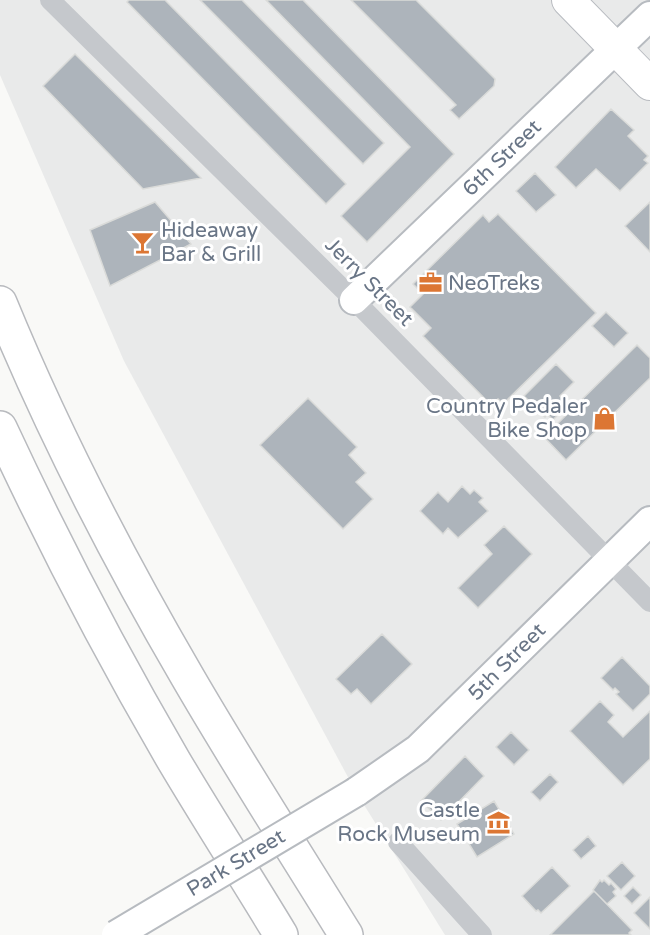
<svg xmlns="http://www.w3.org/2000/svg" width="650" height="935" font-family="'Varela Round',sans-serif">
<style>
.built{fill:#e9eaea}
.building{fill:#adb4bb;stroke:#dadbd9;stroke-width:1.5}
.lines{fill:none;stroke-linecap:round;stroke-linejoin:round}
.secondary-casing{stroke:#b7bbc0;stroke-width:32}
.primary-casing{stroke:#b8bbc0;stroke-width:34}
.highway-casing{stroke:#b8babe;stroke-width:36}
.street{stroke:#c5c8cc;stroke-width:20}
.secondary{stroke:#fff;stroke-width:28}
.primary{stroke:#fff;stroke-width:32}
.highway{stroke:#fff;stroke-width:33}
.secondary-bridge-casing{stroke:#b7bbc0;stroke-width:32;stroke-linecap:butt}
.secondary-bridge{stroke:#fff;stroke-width:28}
.labels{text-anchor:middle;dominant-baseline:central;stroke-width:6;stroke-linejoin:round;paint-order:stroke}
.street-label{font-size:21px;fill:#697586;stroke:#fff}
.poi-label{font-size:21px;fill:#697586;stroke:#fff;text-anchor:start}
</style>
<rect width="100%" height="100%" fill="#f9f9f7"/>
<path class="built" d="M 0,0 L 650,0 L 650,935 L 445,935 L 356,792 L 124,361 L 0,75 Z"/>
<path class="building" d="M 129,0 L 165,0 L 346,184 L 326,204 L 127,2 Z
M 200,0 L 242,0 L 384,143 L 363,164 Z
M 266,0 L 303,0 L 454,154 L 367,242 L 341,216 L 410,147 Z
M 351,0 L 416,0 L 495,79 L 494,86 L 459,119 L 450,110 L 456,105 Z
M 75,54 L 201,178 L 143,189 L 43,86 Z
M 611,109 L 634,130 L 628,136 L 648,156 L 644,160 L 648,163 L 620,191 L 596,169 L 576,188 L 555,167 Z
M 535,173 L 556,195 L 536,212 L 516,191 Z
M 155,202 L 191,244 L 110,286 L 90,230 Z
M 650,202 L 650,252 L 625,226 Z
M 498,214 L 596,313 L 503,404 L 498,399 L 491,405 L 423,336 L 431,328 L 410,307 L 423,294 L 413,284 L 483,215 L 489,222 Z
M 606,312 L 628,333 L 614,347 L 592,326 Z
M 637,345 L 650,358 L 650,378 L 566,460 L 544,437 Z
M 556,364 L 574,382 L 560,396 L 568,404 L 553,420 L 547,414 L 545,417 L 524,396 Z
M 308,398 L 357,447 L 349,455 L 366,473 L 356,482 L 373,499 L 343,529 L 260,445 Z
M 462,486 L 470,494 L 474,490 L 483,498 L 479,502 L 488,511 L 458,538 L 448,528 L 443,534 L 420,511 L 438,492 L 448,502 Z
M 504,526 L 532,554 L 478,608 L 458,588 L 492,554 L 484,545 Z
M 382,634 L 412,664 L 371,704 L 357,689 L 351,694 L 336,679 Z
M 622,657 L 650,686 L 650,694 L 633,711 L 616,694 L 619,692 L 615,688 L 613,690 L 601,678 Z
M 600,701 L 614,715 L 608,722 L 623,737 L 650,711 L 650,759 L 623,785 L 570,731 Z
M 511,732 L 529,750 L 514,765 L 496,747 Z
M 465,756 L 484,776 L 441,820 L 421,801 Z
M 550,774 L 558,782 L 540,801 L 531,792 Z
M 494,801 L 514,834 L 477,857 L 457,824 Z
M 588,836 L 596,846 L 581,859 L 573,850 Z
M 622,862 L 635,876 L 621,890 L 607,876 Z
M 552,867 L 570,886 L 541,913 L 538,910 L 536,911 L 522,896 Z
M 600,880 L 602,882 L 604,880 L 609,885 L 611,883 L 616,889 L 613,892 L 616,896 L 607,904 L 593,890 Z
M 633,887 L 641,895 L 632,904 L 624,896 Z
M 594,891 L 632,930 L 629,933 L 631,935 L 550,935 Z
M 650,897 L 650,929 L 634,913 Z"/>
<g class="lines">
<defs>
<path id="secondary" d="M 354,300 L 650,16
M 356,792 L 418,749 L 650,521"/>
<path id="primary" d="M 568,0 L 650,84"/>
<path id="highway" d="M 0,303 C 53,432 117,556 187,676 C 238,764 293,849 346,935
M 0,428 C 53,542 111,653 174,761 C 209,820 246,877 281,935"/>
</defs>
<use href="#secondary" class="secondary-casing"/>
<use href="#primary" class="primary-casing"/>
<use href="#highway" class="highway-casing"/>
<path class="street" d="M 50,0 L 360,306 L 650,602
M 398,842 L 482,935"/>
<use href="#secondary" class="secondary"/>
<use href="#primary" class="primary"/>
<use href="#highway" class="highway"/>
<defs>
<path id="secondary-bridge" d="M 116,935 L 356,792"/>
</defs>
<use href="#secondary-bridge" class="secondary-bridge-casing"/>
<use href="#secondary-bridge" class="secondary-bridge"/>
</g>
<defs>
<symbol id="bar-bare" viewBox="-9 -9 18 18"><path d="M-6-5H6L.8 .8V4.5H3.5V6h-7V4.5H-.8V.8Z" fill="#dc7633" stroke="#fff" stroke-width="2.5" paint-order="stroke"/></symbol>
<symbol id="office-bare" viewBox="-9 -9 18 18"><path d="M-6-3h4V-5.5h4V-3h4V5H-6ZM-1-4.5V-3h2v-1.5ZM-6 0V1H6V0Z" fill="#dc7633" stroke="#fff" stroke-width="2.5" paint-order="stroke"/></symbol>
<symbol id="shop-bare" viewBox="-9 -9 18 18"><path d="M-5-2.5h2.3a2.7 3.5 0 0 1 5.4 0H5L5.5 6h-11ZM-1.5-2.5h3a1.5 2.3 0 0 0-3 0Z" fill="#dc7633" stroke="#fff" stroke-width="2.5" paint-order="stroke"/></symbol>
<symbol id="museum-bare" viewBox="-9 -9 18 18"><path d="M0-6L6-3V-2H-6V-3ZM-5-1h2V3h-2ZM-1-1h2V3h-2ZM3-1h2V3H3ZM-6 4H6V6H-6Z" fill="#dc7633" stroke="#fff" stroke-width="2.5" paint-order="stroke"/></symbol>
</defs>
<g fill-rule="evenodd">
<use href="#bar-bare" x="126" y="226" width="33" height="33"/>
<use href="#office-bare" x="414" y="266" width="33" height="33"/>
<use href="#shop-bare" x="588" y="402" width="33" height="33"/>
<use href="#museum-bare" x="482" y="806" width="33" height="33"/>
</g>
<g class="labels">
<g class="street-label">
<text transform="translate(502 158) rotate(-44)">6th Street</text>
<text transform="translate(369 282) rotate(45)">Jerry Street</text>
<text transform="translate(507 662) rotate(-45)">5th Street</text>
<text transform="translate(236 863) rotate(-31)">Park Street</text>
</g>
<g class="poi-label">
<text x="161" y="230">Hideaway<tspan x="161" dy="24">Bar &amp; Grill</tspan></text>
<text x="448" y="283">NeoTreks</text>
<text x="587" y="406" text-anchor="end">Country Pedaler<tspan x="587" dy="24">Bike Shop</tspan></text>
<text x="480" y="810" text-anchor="end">Castle<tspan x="480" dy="24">Rock Museum</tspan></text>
</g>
</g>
</svg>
